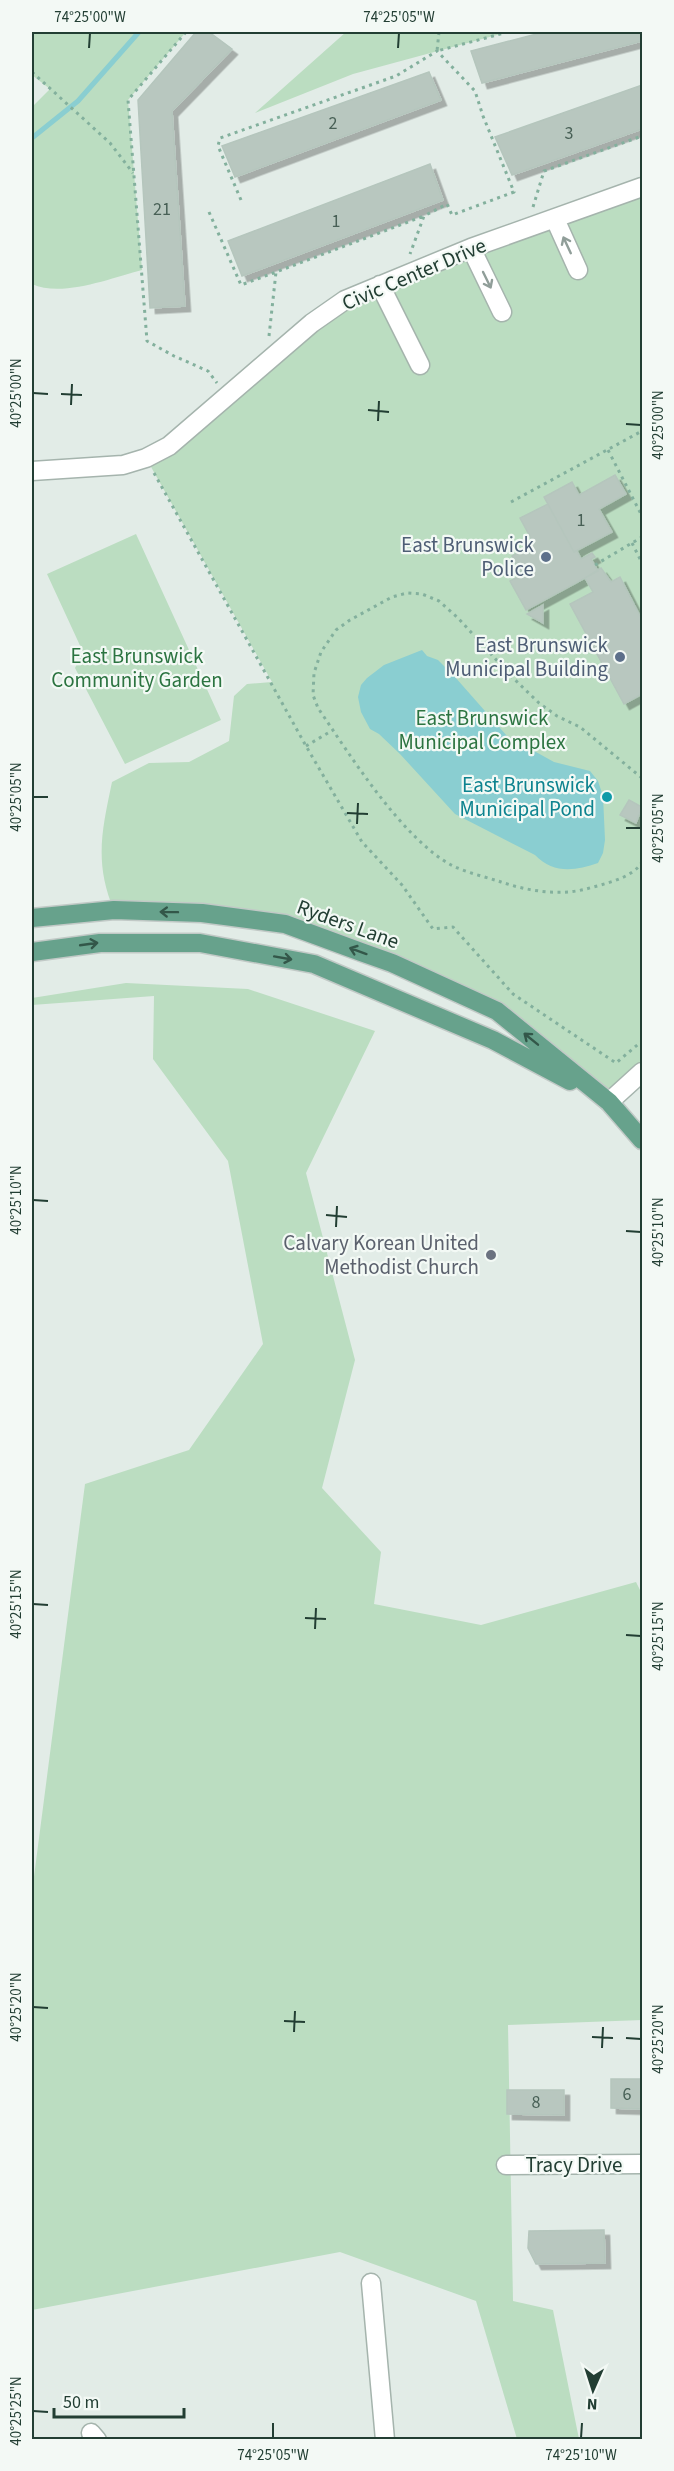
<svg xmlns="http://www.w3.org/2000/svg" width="674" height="2471" font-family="'Source Sans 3',sans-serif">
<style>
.green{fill:#bbddc1}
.water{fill:#8aced1}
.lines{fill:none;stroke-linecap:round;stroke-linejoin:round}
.stream{stroke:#8aced1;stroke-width:5}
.building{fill:#b8c7bf;stroke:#b5c6bd;stroke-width:1.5;filter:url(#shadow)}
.minor-casing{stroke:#a5b4ad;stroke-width:21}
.major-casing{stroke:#c1c9c6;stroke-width:21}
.path{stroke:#83b09d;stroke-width:3;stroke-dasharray:3 4.5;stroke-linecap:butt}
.minor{stroke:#fff;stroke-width:18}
.major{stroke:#67a28c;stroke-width:18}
.oneway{stroke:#909e99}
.oneway2{stroke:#335749}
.ticks{fill:none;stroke:#223e33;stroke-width:2}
.service-dot{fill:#5c6f8a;stroke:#f3f9f5;stroke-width:2}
.culture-dot{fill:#0f9aa8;stroke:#f3f9f5;stroke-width:2}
.worship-dot{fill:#6b7280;stroke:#f3f9f5;stroke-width:2}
.labels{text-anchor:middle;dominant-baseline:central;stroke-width:4.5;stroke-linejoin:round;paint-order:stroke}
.number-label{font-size:18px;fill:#486056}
.street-label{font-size:21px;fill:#223e33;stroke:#f3f9f5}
.service-label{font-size:21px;fill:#4e5e75;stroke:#f3f9f5;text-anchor:end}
.park-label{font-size:21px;fill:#2c7441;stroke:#f3f9f5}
.culture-label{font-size:21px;fill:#0d838f;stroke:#f3f9f5;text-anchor:end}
.worship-label{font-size:21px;fill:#5b616d;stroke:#f3f9f5;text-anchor:end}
.neatline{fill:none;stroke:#223e33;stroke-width:2}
.ticks-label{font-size:15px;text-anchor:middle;fill:#223e33}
</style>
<defs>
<filter id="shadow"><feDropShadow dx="5.5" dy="5.5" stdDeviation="0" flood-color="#0004"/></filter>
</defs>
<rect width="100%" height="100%" fill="#e2ece7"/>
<path class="green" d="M 32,32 L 186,32 L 128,100 L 142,270 C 111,278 62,298 32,284 L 32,107 L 50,89 L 32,75 Z
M 346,32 L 508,32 L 353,74 L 255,113 Z
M 642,187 L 642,1072 L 609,1102 L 497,1011 L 285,924 L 114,910 C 94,863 102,830 112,782 L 149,763 L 189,762 L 229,741 L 234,696 L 247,684 L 272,682 L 146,458 L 345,300 Z
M 136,534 L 221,720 L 125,764 L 75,668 L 83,652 L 47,574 Z
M 126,983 L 248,989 L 375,1031 L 306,1173 L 355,1360 L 322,1488 L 381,1552 L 374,1604 L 481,1625 L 636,1582 L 642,1594 L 642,2020 L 508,2025 L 513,2301 L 553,2310 L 579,2439 L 517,2439 L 476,2301 L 340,2252 L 32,2310 L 32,1892 L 85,1484 L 189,1450 L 263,1344 L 228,1161 L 153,1059 L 154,996 L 32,1005 L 32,998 Z"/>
<path class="water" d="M 422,650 L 427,656 L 438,660 L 455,677 L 507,736 L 554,762 L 590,771 L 598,781 L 603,796 L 605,840 L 603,853 L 598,863 C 575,871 553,874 535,855 L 455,814 L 400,754 L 379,734 L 370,729 L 361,712 L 358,697 L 361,685 L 367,678 L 384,665 Z"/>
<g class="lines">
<path class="stream" d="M 32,138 L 78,101 L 139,32"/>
</g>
<path class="building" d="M 196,32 L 209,32 L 232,49 L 172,111 L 185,306 L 150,308 L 138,100 Z
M 544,32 L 642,32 L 642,41 L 482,83 L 471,51 Z
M 429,72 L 441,100 L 235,177 L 222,146 Z
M 642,85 L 642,129 L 512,175 L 495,137 Z
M 430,164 L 443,200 L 242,276 L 228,241 Z
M 615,475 L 626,494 L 599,509 L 612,532 L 574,552 L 544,497 L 572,482 L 579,495 Z
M 548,504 L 574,552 L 577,551 L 581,559 L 592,553 L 595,557 L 591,559 L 598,571 L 526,610 L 510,581 L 522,575 L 512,556 L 534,544 L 520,518 Z
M 601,568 L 611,582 L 620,577 L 642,620 L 642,694 L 624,704 L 570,604 L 593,592 L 585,578 Z
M 543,605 L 543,623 L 527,614 Z
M 629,800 L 642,807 L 636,823 L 620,815 Z
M 611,2079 L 642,2079 L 642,2109 L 611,2108 Z
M 507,2090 L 564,2090 L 564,2115 L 507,2114 Z
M 604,2230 L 605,2263 L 536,2264 L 528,2248 L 529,2231 Z"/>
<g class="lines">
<defs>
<path id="minor" d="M 555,219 L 578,270
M 471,248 L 502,312
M 380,285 L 420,365
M 32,471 L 123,465 L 146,458 L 169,446 L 312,323 L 345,300 L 471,248 L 642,187
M 609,1102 L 642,1072
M 506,2165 L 642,2164
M 371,2283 L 385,2440
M 91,2433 L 97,2440"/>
<path id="major" d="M 32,918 L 114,910 L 202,913 L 285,924 L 361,952 L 392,963 L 497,1011 L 609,1102 L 642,1140
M 32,952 L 100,943 L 200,943 L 314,964 L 493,1040 L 570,1081"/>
</defs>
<use href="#minor" class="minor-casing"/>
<use href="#major" class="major-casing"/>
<path class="path" d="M 186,32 L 128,100 L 147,341 L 174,356 L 208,371 L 217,383
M 439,32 L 437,51 L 508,32
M 32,72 L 110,143 L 133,173
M 241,200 L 218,146 L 220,138 L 396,76 L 437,51 L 475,91 L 483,116 L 514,192 L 452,215 L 447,204 L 424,216 L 410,254
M 533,207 L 544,171 L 642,136
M 209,212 L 241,285 L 276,272
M 269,336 L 276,272 L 424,216
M 608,450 L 642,516
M 154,473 L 306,746 L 362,842 L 402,885 L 433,929 L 453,927 L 513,994 L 616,1063 L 642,1041
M 511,502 L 642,431
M 632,543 L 642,563
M 595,565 L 642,537
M 306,746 L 333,730
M 642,778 L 580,727 L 557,716 L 539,703 L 511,676 L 458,618 L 439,601 L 422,594 L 407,593 L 392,597 L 350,620 L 336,630 L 321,652 L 314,673 L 313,695 L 318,708 C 350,755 403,840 453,866 C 468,873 486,877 501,882 C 528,891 559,896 586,889 C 604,884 633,878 642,862"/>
<use href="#minor" class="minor"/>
<use href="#major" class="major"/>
</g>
<defs><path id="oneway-shaft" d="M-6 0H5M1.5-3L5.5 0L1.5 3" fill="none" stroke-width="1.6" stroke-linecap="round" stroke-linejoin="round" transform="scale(1.5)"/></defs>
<g class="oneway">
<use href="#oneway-shaft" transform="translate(567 245) rotate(-115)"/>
<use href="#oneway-shaft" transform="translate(487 280) rotate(64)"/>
</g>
<g class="oneway2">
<use href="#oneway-shaft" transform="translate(169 912) rotate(-179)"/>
<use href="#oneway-shaft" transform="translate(89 944) rotate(-8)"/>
<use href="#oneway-shaft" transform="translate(358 951) rotate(-160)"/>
<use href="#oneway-shaft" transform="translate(283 958) rotate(10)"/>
<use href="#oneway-shaft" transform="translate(531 1039) rotate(-141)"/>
</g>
<path class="ticks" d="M 89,48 L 90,33M 398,48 L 399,33M 33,393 L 48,394M 61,394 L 82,395M 71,405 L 72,384M 368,410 L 389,412M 378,421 L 379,401M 626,424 L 641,425M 33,797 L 48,797M 347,813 L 368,814M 357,824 L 358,803M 626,828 L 641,828M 33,1200 L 48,1201M 326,1215 L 347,1217M 336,1227 L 337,1206M 626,1231 L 641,1232M 33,1604 L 48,1605M 305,1618 L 326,1619M 315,1629 L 316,1608M 626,1635 L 641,1636M 33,2007 L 48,2008M 284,2021 L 305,2022M 294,2032 L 295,2011M 592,2037 L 613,2038M 626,2038 L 641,2039M 602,2048 L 603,2027M 33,2411 L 48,2412M 273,2438 L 273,2423M 581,2438 L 582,2423"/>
<g class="service-dot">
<circle cx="546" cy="557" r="6"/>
<circle cx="620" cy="657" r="6"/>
</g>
<circle class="culture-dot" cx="607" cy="797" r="6"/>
<circle class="worship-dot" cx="491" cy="1255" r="6"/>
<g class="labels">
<g class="number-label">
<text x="333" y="123">2</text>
<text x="569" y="133">3</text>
<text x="162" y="209">21</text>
<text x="336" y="221">1</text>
<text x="581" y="520">1</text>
<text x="627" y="2094">6</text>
<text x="536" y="2102">8</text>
</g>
<g class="street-label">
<text transform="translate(414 274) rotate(-23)">Civic Center Drive</text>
<text transform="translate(348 924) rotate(20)">Ryders Lane</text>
<text x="574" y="2165">Tracy Drive</text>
</g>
<g class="service-label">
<text x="534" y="545">East Brunswick<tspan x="534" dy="24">Police</tspan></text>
<text x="608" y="645">East Brunswick<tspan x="608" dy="24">Municipal Building</tspan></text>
</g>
<g class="park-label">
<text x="137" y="656">East Brunswick<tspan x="137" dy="24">Community Garden</tspan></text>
<text x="482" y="718">East Brunswick<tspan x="482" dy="24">Municipal Complex</tspan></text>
</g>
<g class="culture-label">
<text x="595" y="785">East Brunswick<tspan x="595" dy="24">Municipal Pond</tspan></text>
</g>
<g class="worship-label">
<text x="479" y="1243">Calvary Korean United<tspan x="479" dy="24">Methodist Church</tspan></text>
</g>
</g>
<rect width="674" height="2471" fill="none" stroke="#f3f9f5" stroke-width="66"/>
<g transform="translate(593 2390) rotate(183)" stroke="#f3f9f5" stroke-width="4.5" paint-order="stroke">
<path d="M0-4.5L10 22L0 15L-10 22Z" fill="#223e33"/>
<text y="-9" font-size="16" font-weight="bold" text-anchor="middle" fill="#223e33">N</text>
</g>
<path d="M54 2408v9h130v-9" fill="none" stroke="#223e33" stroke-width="3"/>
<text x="63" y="2408" font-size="18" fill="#223e33" stroke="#f3f9f5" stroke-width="4.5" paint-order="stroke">50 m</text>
<rect x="33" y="33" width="608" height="2405" class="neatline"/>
<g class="ticks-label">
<text x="90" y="22">74°25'00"W</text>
<text x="399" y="22">74°25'05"W</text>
<text transform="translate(16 393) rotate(-90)" y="5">40°25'00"N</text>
<text transform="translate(658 425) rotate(-90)" y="5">40°25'00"N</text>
<text transform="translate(16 797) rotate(-90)" y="5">40°25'05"N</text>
<text transform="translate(658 828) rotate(-90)" y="5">40°25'05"N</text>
<text transform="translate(16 1200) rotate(-90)" y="5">40°25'10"N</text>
<text transform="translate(658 1232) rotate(-90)" y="5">40°25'10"N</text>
<text transform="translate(16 1604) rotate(-90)" y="5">40°25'15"N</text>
<text transform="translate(658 1636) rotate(-90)" y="5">40°25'15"N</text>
<text transform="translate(16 2007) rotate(-90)" y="5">40°25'20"N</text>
<text transform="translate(658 2039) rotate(-90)" y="5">40°25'20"N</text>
<text transform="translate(16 2411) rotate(-90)" y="5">40°25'25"N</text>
<text x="273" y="2460">74°25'05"W</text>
<text x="581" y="2460">74°25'10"W</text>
</g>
</svg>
